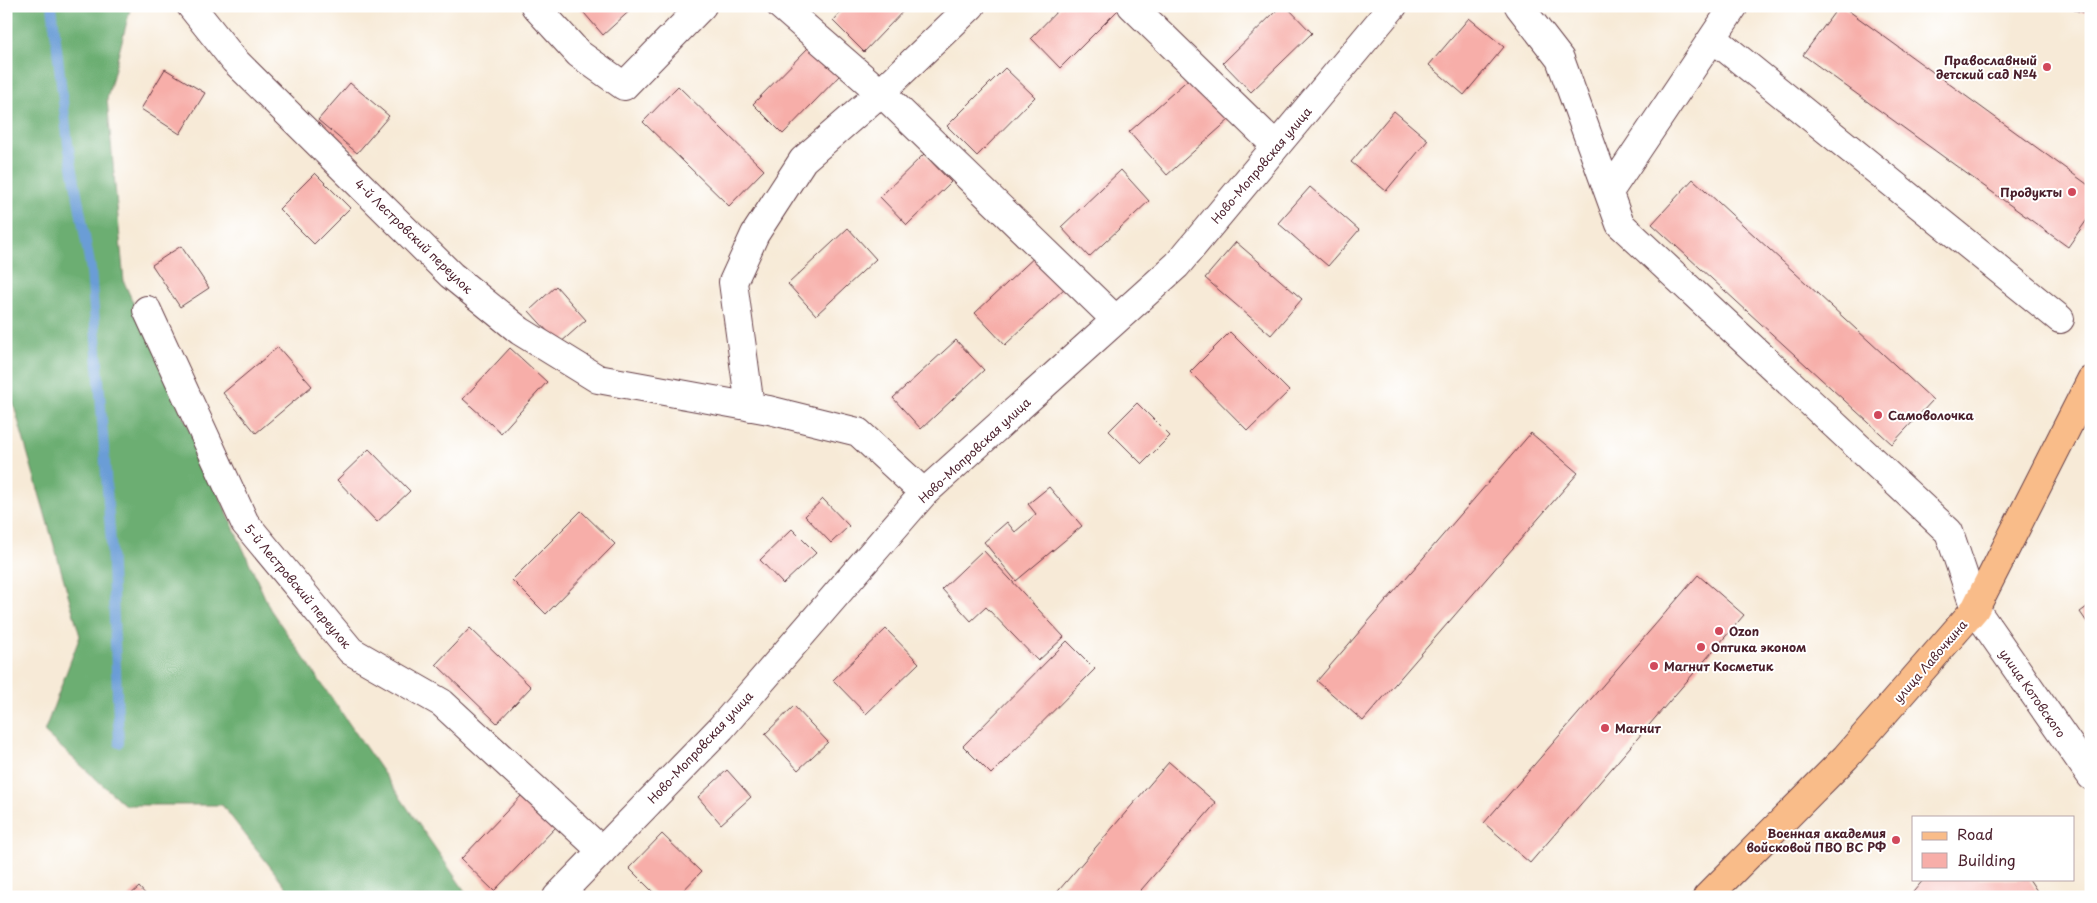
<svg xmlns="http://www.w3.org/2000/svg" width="2097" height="903" font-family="'Playpen Sans',sans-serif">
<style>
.forest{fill:#6cae72;stroke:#5b664e}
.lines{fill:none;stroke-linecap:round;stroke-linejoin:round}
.stream{stroke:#6b9dd6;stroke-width:10}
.building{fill:#f7aea9}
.minor-casing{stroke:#643d45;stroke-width:30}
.major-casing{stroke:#643d45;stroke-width:30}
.minor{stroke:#fff;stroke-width:28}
.major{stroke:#f9bc89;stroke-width:28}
.poi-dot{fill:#d1495b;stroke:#fff;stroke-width:2}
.labels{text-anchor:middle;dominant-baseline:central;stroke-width:4;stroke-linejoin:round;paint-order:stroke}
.poi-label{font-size:12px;font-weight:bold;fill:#4a1f2b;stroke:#fff;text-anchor:start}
.street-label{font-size:12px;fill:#4a1f2b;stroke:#fff}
</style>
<rect width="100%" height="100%" fill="#fff"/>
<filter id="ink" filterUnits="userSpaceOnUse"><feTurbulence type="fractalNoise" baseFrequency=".02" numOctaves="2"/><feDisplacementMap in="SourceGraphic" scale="10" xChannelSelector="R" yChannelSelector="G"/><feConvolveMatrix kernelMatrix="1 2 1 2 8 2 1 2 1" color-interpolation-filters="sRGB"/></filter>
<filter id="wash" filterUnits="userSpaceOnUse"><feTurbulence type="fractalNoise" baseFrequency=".0096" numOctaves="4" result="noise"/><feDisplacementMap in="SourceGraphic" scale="20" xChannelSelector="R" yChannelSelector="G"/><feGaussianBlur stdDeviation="1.12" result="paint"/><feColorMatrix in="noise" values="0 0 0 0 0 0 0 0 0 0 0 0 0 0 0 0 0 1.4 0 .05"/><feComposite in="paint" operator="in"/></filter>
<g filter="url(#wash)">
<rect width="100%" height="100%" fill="#f7ead7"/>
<path class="forest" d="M 6,6 L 131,6 L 107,99 L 124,282 L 270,609 L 469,897 L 294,897 L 222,805 L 125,805 L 44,732 L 80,636 L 6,378 Z"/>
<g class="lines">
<path class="stream" d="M 52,6 L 68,144 L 91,270 L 111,544 L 119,743"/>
</g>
<g id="blocks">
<path class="building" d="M 578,6 L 635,6 L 603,35 Z
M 847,6 L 908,6 L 864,52 L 833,21 Z
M 1062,6 L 1114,6 L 1118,10 L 1060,68 L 1031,38 Z
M 1281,6 L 1286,6 L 1312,33 L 1251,92 L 1223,63 Z
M 1839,6 L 1842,6 L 2091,187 L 2091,214 L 2068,247 L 1803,55 Z
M 2075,6 L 2091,6 L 2091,14 L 2074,10 Z
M 1469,18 L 1504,47 L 1464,95 L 1429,65 Z
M 812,44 L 842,73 L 783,134 L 753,104 Z
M 1005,68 L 1035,97 L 977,156 L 947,126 Z
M 165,69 L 205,93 L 180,134 L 141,109 Z
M 1192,76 L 1230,119 L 1167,175 L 1129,132 Z
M 350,83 L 389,116 L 357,153 L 318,120 Z
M 678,86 L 764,170 L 729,206 L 643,122 Z
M 1394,111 L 1428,140 L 1386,191 L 1351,162 Z
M 924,154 L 951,182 L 907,225 L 880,197 Z
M 1121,170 L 1149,201 L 1089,257 L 1061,227 Z
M 315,173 L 350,208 L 314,244 L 279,209 Z
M 1693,179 L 1933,400 L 1892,444 L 1652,224 Z
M 1310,187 L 1359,230 L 1328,266 L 1278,223 Z
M 848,228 L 876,259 L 816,315 L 788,284 Z
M 1236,242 L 1302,299 L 1271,335 L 1205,278 Z
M 181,246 L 209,288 L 180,307 L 152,265 Z
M 1039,253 L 1068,285 L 1005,345 L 975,313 Z
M 556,286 L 586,320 L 559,344 L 529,311 Z
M 1230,332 L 1289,391 L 1248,431 L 1190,372 Z
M 956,340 L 984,370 L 921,429 L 893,398 Z
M 278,347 L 312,386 L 256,433 L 223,393 Z
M 510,348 L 547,382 L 501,433 L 463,399 Z
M 1137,403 L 1170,436 L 1142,464 L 1109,431 Z
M 1531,433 L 1578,473 L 1363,721 L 1317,681 Z
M 369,449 L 410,491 L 377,522 L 337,480 Z
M 1049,487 L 1082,526 L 1016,581 L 984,542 L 1007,522 L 1015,532 L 1036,514 L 1028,504 Z
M 823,499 L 849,526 L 831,543 L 805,516 Z
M 581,511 L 615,544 L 546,614 L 512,580 Z
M 792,529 L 816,553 L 783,584 L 760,560 Z
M 983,550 L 1064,637 L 1038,661 L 986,607 L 971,621 L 942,589 Z
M 1698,575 L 1744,615 L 1530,863 L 1484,823 Z
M 2091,604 L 2091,628 L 2080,612 Z
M 470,628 L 531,687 L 497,723 L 436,664 Z
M 886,629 L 919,663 L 866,714 L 833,680 Z
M 1067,641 L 1095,669 L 991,774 L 963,746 Z
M 794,706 L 828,742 L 798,770 L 765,734 Z
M 1169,762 L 1216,803 L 1135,897 L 1053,897 Z
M 727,770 L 751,797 L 721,824 L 698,797 Z
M 524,793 L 558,825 L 494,891 L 461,859 Z
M 662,834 L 701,872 L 677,897 L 658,897 L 629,868 Z
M 1924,879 L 2029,879 L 2041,897 L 1909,897 Z
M 139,887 L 148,897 L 128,897 Z"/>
</g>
</g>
<g filter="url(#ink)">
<use href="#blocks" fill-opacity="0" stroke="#643d45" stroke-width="1"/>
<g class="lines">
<defs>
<path id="minor" d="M 191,6 L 234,60 L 451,275 L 520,331 L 598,379 L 769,410 L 858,432 L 924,493
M 535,6 L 579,54 L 624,86 L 702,6
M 781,6 L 890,101 L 1116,320
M 1132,6 L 1276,146
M 1519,6 L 1560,59 L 1620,224 L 1949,532 L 1975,609 L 2091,776
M 1713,38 L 2060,319
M 1609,192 L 1734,6
M 147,310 L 245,523 L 351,651 L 442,703 L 602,851
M 750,407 L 733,282 L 755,234 L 803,160 L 880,93 L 971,6
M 557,897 L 721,728 L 924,493 L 1177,265 L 1393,6"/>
<path id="major" d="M 1707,897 L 1846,757 L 1975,609 L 2091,380"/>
</defs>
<use href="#minor" class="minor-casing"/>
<use href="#major" class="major-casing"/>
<use href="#minor" class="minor"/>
<use href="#major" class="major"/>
</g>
</g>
<g class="poi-dot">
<circle cx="2047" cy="67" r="5"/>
<circle cx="2072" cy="192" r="5"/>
<circle cx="1878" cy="415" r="5"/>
<circle cx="1719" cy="631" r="5"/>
<circle cx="1701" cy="647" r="5"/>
<circle cx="1654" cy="666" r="5"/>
<circle cx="1605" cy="728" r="5"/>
<circle cx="1896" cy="840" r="5"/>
</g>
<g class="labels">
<g class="poi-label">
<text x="2037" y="60" text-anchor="end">Православный<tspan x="2037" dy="14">детский сад №4</tspan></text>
<text x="2062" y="192" text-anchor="end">Продукты</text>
<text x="1888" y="415">Самоволочка</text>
<text x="1729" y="631">Ozon</text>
<text x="1711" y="647">Оптика эконом</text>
<text x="1664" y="666">Магнит Косметик</text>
<text x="1615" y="728">Магнит</text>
<text x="1886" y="833" text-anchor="end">Военная академия<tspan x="1886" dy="14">войсковой ПВО ВС РФ</tspan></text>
</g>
<g class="street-label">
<text transform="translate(1261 165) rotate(-50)">Ново-Мопровская улица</text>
<text transform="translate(414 236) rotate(44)">4-й Лестровский переулок</text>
<text transform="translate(974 450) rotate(-43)">Ново-Мопровская улица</text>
<text transform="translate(298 586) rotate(50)">5-й Лестровский переулок</text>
<text transform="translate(1930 661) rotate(-49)">улица Лавочкина</text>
<text transform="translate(2033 693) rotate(55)">улица Котовского</text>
<text transform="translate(700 747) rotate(-47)">Ново-Мопровская улица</text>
</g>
</g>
<rect width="2097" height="903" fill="none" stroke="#fff" stroke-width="25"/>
<rect x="1912" y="816" width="162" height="65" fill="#ffffff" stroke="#b7a5aa"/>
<rect x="1922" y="832" width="25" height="8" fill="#f9bc89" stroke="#b7a5aa"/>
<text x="1957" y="840" font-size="15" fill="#4a1f2b">Road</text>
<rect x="1922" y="853" width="25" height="15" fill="#f7aea9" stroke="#b7a5aa"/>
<text x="1957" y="866" font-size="15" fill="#4a1f2b">Building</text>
</svg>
